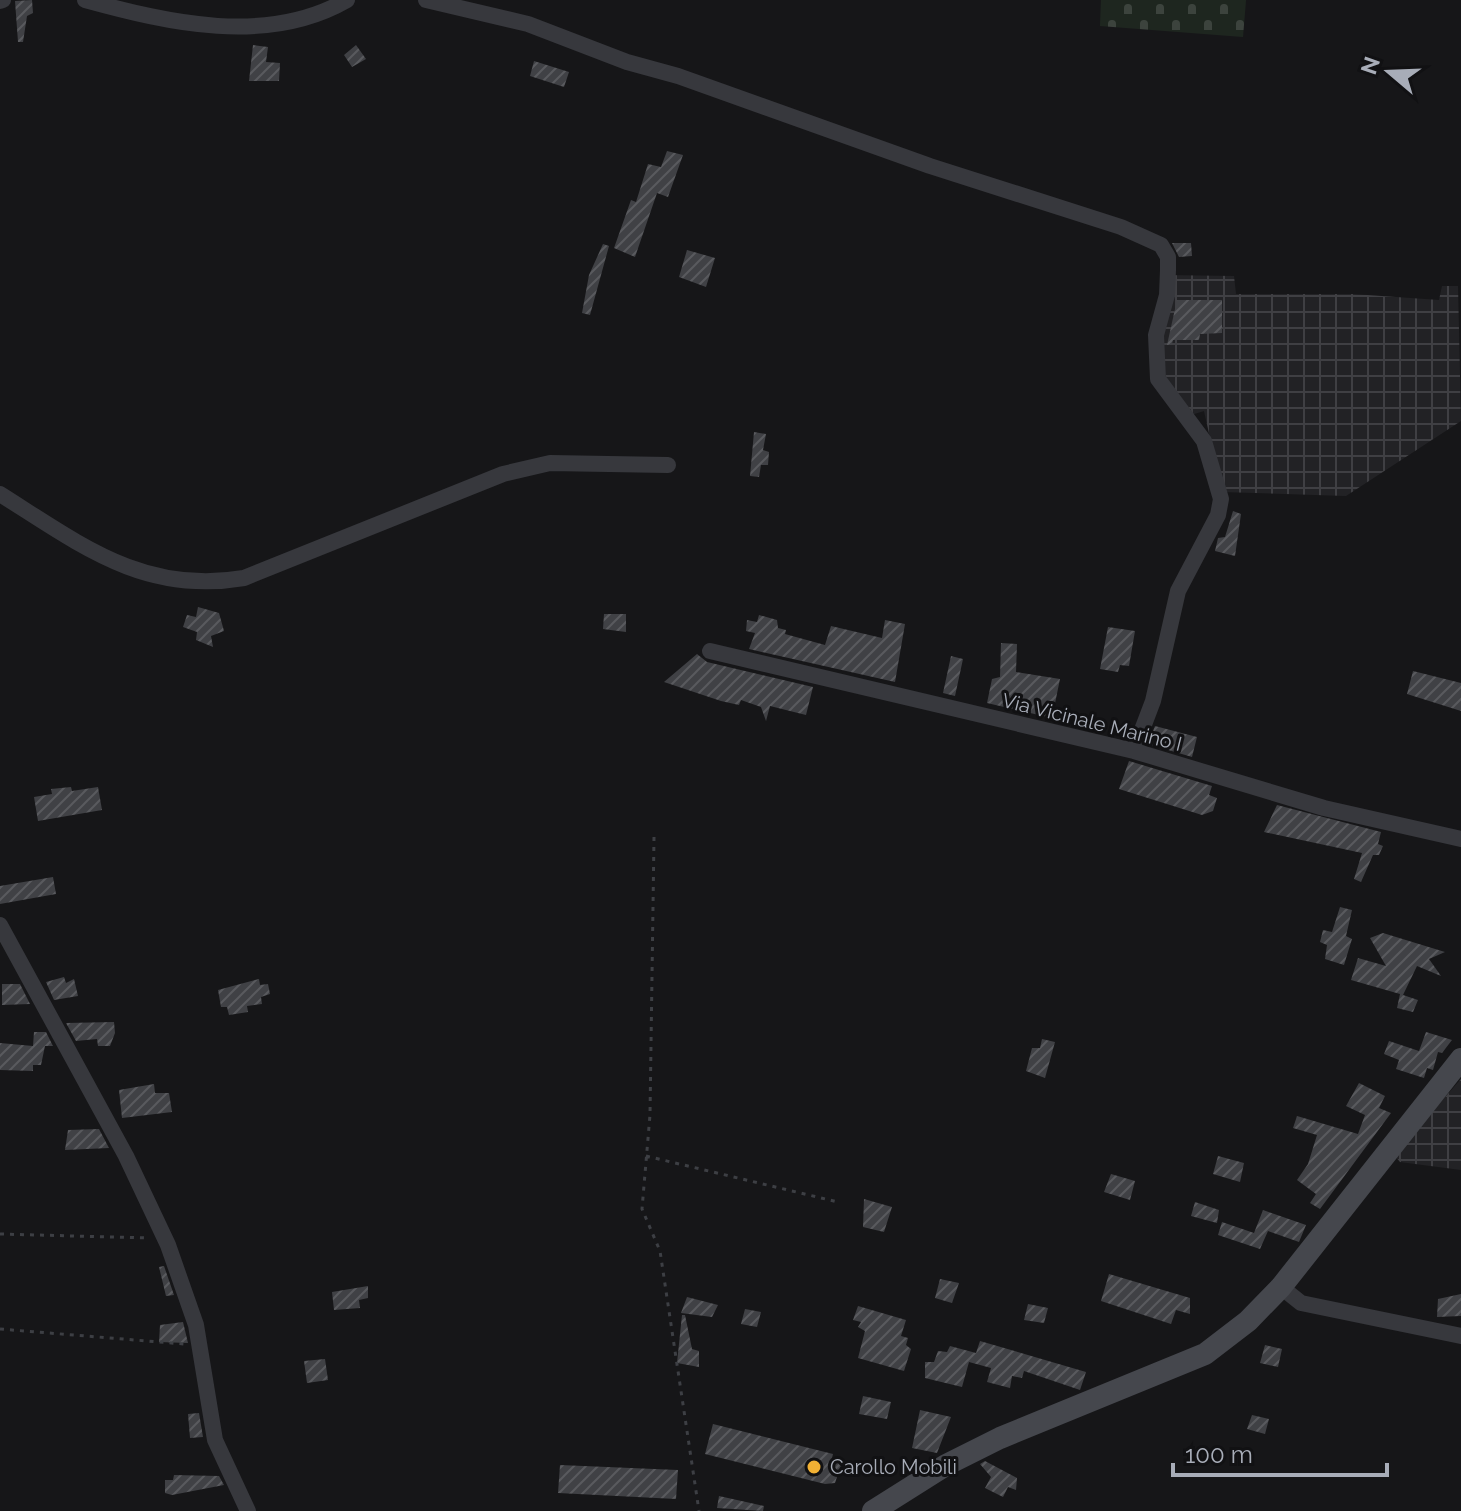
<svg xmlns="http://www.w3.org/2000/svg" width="1461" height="1511" font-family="Raleway,sans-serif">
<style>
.industrial{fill:url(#industrial-grid)}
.cemetery{fill:url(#cemetery-stones)}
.building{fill:url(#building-hatch)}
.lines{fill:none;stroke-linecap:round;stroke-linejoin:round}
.path{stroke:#3d3f44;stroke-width:3;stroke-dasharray:4 6;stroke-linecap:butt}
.street{stroke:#37383d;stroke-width:16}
.secondary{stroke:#45474d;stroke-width:22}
.poi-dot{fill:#f2b134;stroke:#111113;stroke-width:3}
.labels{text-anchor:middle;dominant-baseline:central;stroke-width:6;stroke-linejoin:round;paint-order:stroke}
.street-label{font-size:20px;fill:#a8adb8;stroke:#111113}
.poi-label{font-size:20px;fill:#a8adb8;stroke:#111113;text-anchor:start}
</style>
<defs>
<pattern id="industrial-grid" width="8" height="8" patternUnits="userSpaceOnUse" patternTransform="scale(2)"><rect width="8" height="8" fill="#222225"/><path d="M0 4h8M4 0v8" fill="none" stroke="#3f3f43"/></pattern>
<pattern id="cemetery-stones" width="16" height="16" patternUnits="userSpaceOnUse" patternTransform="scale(2)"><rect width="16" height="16" fill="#1e261f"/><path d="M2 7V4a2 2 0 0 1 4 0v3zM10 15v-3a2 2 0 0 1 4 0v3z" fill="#3c433d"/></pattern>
<pattern id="building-hatch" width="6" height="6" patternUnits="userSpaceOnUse" patternTransform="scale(2)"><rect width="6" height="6" fill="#404145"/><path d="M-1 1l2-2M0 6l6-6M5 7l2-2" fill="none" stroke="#595a5e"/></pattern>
</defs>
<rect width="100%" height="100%" fill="#161618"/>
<path class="industrial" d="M 1162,275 L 1234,276 L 1236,294 L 1353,294 L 1439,300 L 1442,286 L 1458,286 L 1461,421 L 1346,496 L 1222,492 L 1204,411 L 1191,415 L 1171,390 L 1159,358 Z
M 1461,1079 L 1461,1170 L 1400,1162 L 1394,1155 Z"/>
<path class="cemetery" d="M 1101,0 L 1246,0 L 1243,37 L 1100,26 Z"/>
<path class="building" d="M 32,0 L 33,13 L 27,16 L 23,42 L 18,42 L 15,1 Z
M 253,45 L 268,47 L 266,62 L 280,63 L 279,81 L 249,81 Z
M 356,45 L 366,59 L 352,67 L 344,55 Z
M 534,61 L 569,72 L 564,87 L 530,76 Z
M 667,151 L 683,155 L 668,197 L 657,193 L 635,257 L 614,248 L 631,200 L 636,202 L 648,164 L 661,167 Z
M 1172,243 L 1191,243 L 1192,256 L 1179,257 Z
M 603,244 L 609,246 L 590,315 L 582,313 L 589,275 Z
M 687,250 L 715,258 L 706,287 L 679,277 Z
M 1177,300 L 1222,300 L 1222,333 L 1200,334 L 1199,340 L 1173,340 L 1172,344 L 1167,345 Z
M 754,432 L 766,434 L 763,450 L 769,452 L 768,465 L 761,465 L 759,477 L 750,476 Z
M 1233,511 L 1241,514 L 1235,556 L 1215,551 L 1218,538 L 1225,537 Z
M 198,607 L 219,613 L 224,631 L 211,636 L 213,647 L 196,640 L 197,632 L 183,627 L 187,615 L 196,617 Z
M 604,614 L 626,614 L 626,632 L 603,629 Z
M 759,615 L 777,620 L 778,628 L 786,630 L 785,634 L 825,645 L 831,626 L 882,638 L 885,620 L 905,624 L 895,682 L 749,649 L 755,633 L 746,631 L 747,620 L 757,622 Z
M 1108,627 L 1135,631 L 1129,666 L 1120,665 L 1118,672 L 1100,669 Z
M 1001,643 L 1017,644 L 1016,672 L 1060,679 L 1052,718 L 987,703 L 992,679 L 1000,677 Z
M 697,654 L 707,662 L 813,687 L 806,715 L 770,706 L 766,721 L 761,707 L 741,700 L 739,705 L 721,701 L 664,682 Z
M 951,656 L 963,659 L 955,696 L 943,693 Z
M 1413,671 L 1461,683 L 1461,711 L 1407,694 Z
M 1155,726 L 1197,737 L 1192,757 L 1148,744 Z
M 1129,761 L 1212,786 L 1209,795 L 1217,798 L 1213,811 L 1202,815 L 1119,789 Z
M 71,787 L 72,791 L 98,787 L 102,810 L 38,821 L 34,797 L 52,794 L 51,789 Z
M 1277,805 L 1381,832 L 1378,844 L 1383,846 L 1379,855 L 1373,855 L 1361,882 L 1354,879 L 1362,853 L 1264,832 Z
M 53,877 L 56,894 L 0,904 L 0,886 Z
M 1340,907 L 1352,910 L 1346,936 L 1352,939 L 1344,965 L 1325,959 L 1327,945 L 1320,942 L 1323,930 L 1332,932 Z
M 1383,933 L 1445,952 L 1429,959 L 1441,976 L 1417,966 L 1403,995 L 1418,1000 L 1413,1012 L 1397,1008 L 1400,994 L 1351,980 L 1358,958 L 1386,966 L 1370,938 Z
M 64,977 L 66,983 L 74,979 L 78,996 L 54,1000 L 46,982 Z
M 259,979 L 260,985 L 268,984 L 270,994 L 261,997 L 262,1004 L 247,1006 L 248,1012 L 229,1015 L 227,1007 L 221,1007 L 218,990 Z
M 2,984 L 20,984 L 30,1004 L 2,1005 Z
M 114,1022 L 115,1033 L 110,1046 L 98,1046 L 97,1039 L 76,1041 L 66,1023 Z
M 34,1032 L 46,1032 L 53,1046 L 45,1046 L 41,1065 L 33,1065 L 33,1071 L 0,1070 L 0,1043 L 33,1046 Z
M 1426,1032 L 1452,1040 L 1442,1053 L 1438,1052 L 1433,1070 L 1427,1068 L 1424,1078 L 1396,1069 L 1399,1060 L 1384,1054 L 1389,1041 L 1419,1051 Z
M 1042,1039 L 1055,1042 L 1045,1078 L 1026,1071 L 1032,1048 L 1040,1048 Z
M 1359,1083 L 1385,1096 L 1379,1108 L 1391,1113 L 1320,1209 L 1310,1203 L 1316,1194 L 1297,1180 L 1308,1164 L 1317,1135 L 1293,1128 L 1297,1116 L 1358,1134 L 1365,1115 L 1346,1106 Z
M 154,1084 L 155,1093 L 169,1093 L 172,1112 L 122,1118 L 119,1090 Z
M 99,1129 L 109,1148 L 65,1150 L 68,1130 Z
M 1218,1156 L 1244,1163 L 1240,1182 L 1213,1174 Z
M 1111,1174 L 1135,1181 L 1130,1200 L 1104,1192 Z
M 864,1199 L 892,1207 L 884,1232 L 863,1227 Z
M 1195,1202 L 1219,1210 L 1217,1223 L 1191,1216 Z
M 1263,1210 L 1306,1225 L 1299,1242 L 1268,1231 L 1260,1249 L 1218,1235 L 1222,1222 L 1254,1233 Z
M 164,1266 L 174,1295 L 166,1296 L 159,1267 Z
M 1109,1274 L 1190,1298 L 1190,1314 L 1176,1310 L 1171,1324 L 1101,1301 Z
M 940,1279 L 959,1283 L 952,1303 L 935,1298 Z
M 368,1286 L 368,1298 L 359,1300 L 360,1308 L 334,1310 L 332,1292 Z
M 1461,1294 L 1461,1316 L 1437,1317 L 1438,1299 Z
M 687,1297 L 718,1305 L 712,1317 L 681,1313 Z
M 1028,1304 L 1048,1308 L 1044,1323 L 1024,1320 Z
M 858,1306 L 906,1320 L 901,1336 L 908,1338 L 906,1345 L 911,1349 L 904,1371 L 858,1358 L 865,1331 L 858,1327 L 861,1322 L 853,1320 Z
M 745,1309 L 761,1312 L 757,1327 L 741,1324 Z
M 682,1315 L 685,1315 L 692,1349 L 699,1351 L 699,1367 L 677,1363 Z
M 183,1322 L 188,1343 L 159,1342 L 160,1325 Z
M 980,1341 L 1086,1372 L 1080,1390 L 1024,1371 L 1022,1378 L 1012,1376 L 1010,1388 L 987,1382 L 991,1368 L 969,1362 L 962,1387 L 925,1378 L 925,1362 L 934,1362 L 938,1351 L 947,1352 L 950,1346 L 976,1353 Z
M 1265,1345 L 1282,1349 L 1278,1367 L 1260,1363 Z
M 325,1359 L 328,1380 L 307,1383 L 304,1361 Z
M 863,1396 L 891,1402 L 887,1419 L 859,1414 Z
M 920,1410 L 951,1417 L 937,1453 L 912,1448 Z
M 199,1413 L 203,1437 L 190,1438 L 188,1414 Z
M 1252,1415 L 1269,1419 L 1265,1434 L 1247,1429 Z
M 713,1424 L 833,1454 L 832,1458 L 842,1462 L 835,1483 L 825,1484 L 705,1454 Z
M 985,1461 L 1017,1478 L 1016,1490 L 1008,1487 L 1003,1497 L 985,1488 L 991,1477 L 980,1464 Z
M 560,1465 L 678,1470 L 676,1499 L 558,1493 Z
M 174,1475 L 219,1476 L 224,1485 L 172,1495 L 165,1493 L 165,1480 L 173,1480 Z
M 719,1496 L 764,1506 L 763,1511 L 717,1508 Z"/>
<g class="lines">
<path class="path" d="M 654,837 L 650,1115 L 642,1209 L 660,1251 L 699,1511
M 646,1156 L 838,1202
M 0,1234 L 149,1238
M 0,1329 L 184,1344"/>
<path class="street" d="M 85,0 C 169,23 267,46 347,0
M 426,0 L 528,24 L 627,62 L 678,76 L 930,166 L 1121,227 L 1161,245 L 1168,257 L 1168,270 L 1167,295 L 1156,335 L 1158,379 L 1204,441 L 1221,499 L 1218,515 L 1178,591 L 1153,701 L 1134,751
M 0,1 L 3,0
M 0,494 C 81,545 144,595 244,578 L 503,474 L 550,463 L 668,465
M 710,651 L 1134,751 L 1324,808 L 1461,839
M 0,925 L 126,1156 L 168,1245 L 196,1325 L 215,1440 L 248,1511
M 1281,1287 L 1301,1303 L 1461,1336"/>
<path class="secondary" d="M 873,1511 L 946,1465 L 1000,1438 L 1205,1354 L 1248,1321 L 1281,1287 L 1461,1059"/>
</g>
<circle class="poi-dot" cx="814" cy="1467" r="8"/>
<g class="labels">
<g class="street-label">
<text transform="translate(1092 722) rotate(14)">Via Vicinale Marino I</text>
</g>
<g class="poi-label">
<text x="830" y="1467">Carollo Mobili</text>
</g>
</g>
<g transform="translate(1389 72) rotate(289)" stroke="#111113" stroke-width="6" paint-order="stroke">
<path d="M0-6L14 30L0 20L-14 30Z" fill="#a8adb8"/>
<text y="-12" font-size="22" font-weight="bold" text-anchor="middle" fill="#a8adb8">N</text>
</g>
<path d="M1173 1463v12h214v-12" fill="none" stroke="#a8adb8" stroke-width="4"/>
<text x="1185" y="1463" font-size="24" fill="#a8adb8" stroke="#111113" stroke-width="6" paint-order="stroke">100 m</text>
</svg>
